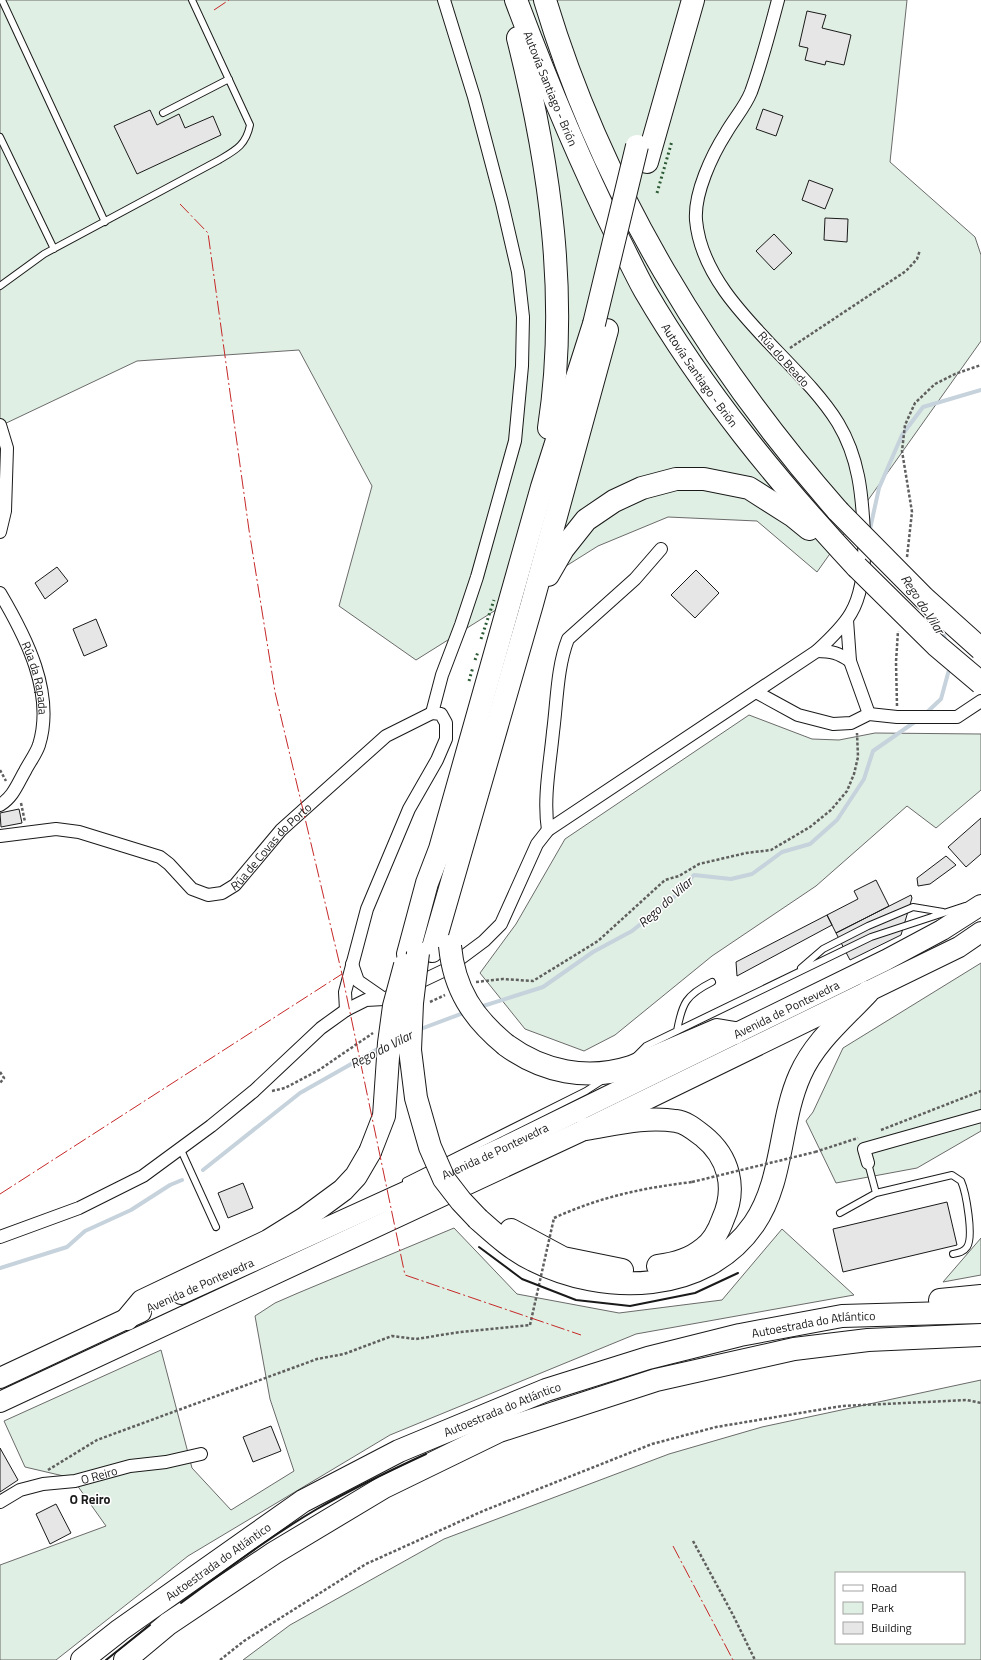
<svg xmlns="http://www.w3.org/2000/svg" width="981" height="1660" font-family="'Titillium Web',sans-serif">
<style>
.green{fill:#e0efe3;stroke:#6a6a6a;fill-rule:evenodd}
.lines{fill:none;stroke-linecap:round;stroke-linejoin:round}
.stream{stroke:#c6d2dc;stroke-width:4}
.building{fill:#e6e6e6;stroke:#1a1a1a}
.service-casing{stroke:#1a1a1a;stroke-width:8}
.minor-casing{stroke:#1a1a1a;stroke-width:14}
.trunk-casing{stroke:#1a1a1a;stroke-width:22}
.motorway-casing{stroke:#1a1a1a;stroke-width:24}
.path{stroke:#5f5f5f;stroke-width:2.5;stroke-dasharray:3 2;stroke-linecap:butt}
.service{stroke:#fff;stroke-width:6}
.minor{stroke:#fff;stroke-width:12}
.trunk{stroke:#fff;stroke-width:20}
.motorway{stroke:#fff;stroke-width:22}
.motorway-bridge-casing{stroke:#1a1a1a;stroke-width:24;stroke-linecap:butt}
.path-bridge{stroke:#5f5f5f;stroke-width:2.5;stroke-dasharray:3 2;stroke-linecap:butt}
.motorway-bridge{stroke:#fff;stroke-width:22}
.hedge{stroke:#2b5a34;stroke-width:3;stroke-dasharray:2 3;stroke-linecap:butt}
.wall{stroke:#1a1a1a;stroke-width:2}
.power{stroke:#c62828;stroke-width:1;stroke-dasharray:14 3 2 3;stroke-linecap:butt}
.labels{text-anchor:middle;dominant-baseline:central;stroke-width:3;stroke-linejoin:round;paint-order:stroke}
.street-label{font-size:12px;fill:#1a1a1a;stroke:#fff}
.water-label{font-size:13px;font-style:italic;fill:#1a1a1a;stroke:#fff}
.neighbourhood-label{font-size:13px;font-weight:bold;fill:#1a1a1a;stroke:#fff}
</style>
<rect width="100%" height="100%" fill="#fff"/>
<path class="green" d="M 0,0 L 907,0 L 890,162 L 975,237 L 981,255 L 981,341 L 817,572 L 757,521 L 668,517 L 598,546 L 416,660 L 339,606 L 372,486 L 299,350 L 137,361 L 0,426 Z
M 749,715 L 812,739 L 839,740 L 875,733 L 981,734 L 981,790 L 936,828 L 907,806 L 816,886 L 712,956 L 615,1035 L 584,1051 L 525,1029 L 480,973 L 516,924 L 565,839 Z
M 981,963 L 981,1131 L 917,1168 L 836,1183 L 806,1121 L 813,1112 L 843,1048 Z
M 454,1228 L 517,1294 L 619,1313 L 722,1300 L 782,1229 L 854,1295 L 636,1334 L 390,1435 L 188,1556 L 56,1660 L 0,1660 L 0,1565 L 106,1526 L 72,1478 L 25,1467 L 4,1421 L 161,1350 L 192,1468 L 231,1510 L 294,1471 L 270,1399 L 255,1316 L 275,1303 L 298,1293 Z
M 981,1238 L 981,1275 L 943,1282 Z
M 981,1380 L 981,1660 L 243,1660 L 290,1625 L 444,1539 L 669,1454 L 762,1427 ZM 836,1573 L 964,1573 L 964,1643 L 836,1643 Z"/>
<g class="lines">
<path class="stream" d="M 871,532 L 870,529 L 879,488 L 902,435 L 923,407 L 981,390
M 936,621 L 944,636 L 946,642
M 924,715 L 941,699 L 950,666
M 480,1007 L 543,987 L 593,952 L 632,931 L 674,897 L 694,875 L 731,879 L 752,874 L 782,852 L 810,844 L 837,820 L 864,779 L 873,751 L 919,719
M 418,1030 L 466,1012
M 203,1170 L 300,1093 L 383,1046
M 0,1268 L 67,1247 L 85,1231 L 131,1210 L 170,1185 L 182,1180"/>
</g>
<path class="building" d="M 807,11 L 826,15 L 822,28 L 851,35 L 844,65 L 826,61 L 825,65 L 805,60 L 808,48 L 799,46 Z
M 763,109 L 783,116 L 776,136 L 756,129 Z
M 150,110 L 157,125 L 179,114 L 185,128 L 213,116 L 221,135 L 137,174 L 114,126 Z
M 809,180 L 833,189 L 825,209 L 802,200 Z
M 825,218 L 848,219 L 847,242 L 824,240 Z
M 774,234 L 792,253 L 774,270 L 756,251 Z
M 57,567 L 68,581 L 45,599 L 35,583 Z
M 696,570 L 719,593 L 695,618 L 671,595 Z
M 96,619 L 107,646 L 84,656 L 73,629 Z
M 19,809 L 22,823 L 1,827 L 0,813 Z
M 981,818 L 981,854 L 966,867 L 948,847 Z
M 946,856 L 956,865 L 930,884 L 918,886 L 917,878 Z
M 876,880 L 889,906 L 836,933 L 827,915 L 858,899 L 854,891 Z
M 911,895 L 912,898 L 901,935 L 850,960 L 836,933 Z
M 827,915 L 832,925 L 737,976 L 736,962 Z
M 243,1183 L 253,1208 L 228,1218 L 218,1193 Z
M 947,1202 L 957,1245 L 843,1272 L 833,1229 Z
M 271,1426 L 281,1451 L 253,1462 L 243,1437 Z
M 0,1448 L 18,1480 L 0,1492 Z
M 56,1504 L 71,1533 L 50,1544 L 36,1514 Z"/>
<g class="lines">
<defs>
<path id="service" d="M 2,0 L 105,222
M 163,113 L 229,79
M 0,137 L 54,249
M 0,286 L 44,254 L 219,160 C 236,150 246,145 250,125 L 192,0
M 801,968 L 823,949 L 868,926 L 913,907 L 943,912
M 677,1031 C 682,1003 686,995 712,982
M 636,1056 L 646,1046 L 871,937 L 965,906
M 181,1150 L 216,1227
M 868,1163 L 876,1193 L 952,1175 L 961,1181 C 966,1192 974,1237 967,1247 C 964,1252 958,1253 953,1254
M 406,1181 L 586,1091 L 603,1080
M 840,1213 L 876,1193"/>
<g id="minor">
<path d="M 0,425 L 7,448 L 5,511 L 0,532"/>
<path id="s1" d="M 0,593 C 26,637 55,693 39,745 C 36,754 29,763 25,771 C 17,785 13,797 0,805"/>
<path d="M 847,620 L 850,661 L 869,714"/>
<path d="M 817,651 C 831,651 839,653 850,661"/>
<path d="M 756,692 L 798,715 L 833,724 L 851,723 L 869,714 L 897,717 L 957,717 L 981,701"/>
<path d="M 432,713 L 442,675 L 461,625 L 477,577 L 515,441 L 522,366 L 523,317 L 518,272 L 502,203 L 474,97 L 444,0"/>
<path d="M 548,830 C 543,798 550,764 553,732 C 557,702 557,667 568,639 L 635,579 L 661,549"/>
<path id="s2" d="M 0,836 L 56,829 L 79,832 L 160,857 L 169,864 L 192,889 L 208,895 L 222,893 L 235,885 L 281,830 L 386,736 L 432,713"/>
<path d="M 352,964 L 358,981 L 384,999"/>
<path d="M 346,1010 L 345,992 L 367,909 L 409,809 L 437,760 L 446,739 L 446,723 L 441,714 L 432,713"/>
<path d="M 868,1163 L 864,1149 L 981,1116"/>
<path d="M 0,1237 L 79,1208 L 143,1176 L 211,1126 L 254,1091 L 321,1028 L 346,1010 L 366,1000 L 384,999 L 445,970 L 484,941 L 501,924 L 537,844 L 548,830 L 817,651 C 829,640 843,627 851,613 C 864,591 865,557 864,533 C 862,494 859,458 838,423 C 798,358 703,301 696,220 C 694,193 712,155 726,133 C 734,119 745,107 751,92 C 762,62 770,30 778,0"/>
<path id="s3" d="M 0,1502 L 20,1490 L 43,1484 L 75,1481 L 130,1466 L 166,1462 L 201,1454"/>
</g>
<g id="trunk">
<path id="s4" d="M 181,1294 L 506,1146 L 886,960 L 942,930 L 981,905"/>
<path d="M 0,1378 L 141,1312"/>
<path d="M 0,1402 L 586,1129 L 959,947 L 981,932"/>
</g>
<g id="motorway">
<path id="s5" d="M 516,0 C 546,80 578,158 616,234 C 626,253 635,273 645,291 C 704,392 778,482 857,567"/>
<path d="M 545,0 C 602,190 708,363 838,511"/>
<path d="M 518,38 C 550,166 569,297 549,428"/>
<path d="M 647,162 L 693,0"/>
<path d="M 548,575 L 563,549 L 586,520 L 614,501 L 642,488 L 676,479 L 704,479 L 749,488 L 793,516 L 809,529"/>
<path d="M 432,951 L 532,604 L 607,330"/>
<path d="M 408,954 L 427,883 L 440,849 L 542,487 L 594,324"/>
<path d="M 506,1045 C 543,1072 587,1081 631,1067 L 717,1030 L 735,1033"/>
<path d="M 586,1129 C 616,1124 646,1116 676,1121 C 686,1122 695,1130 703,1136 C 729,1157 737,1188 723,1219 C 719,1230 713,1242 703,1249 C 690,1260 674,1264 658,1266"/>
<path d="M 478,1219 C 495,1234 512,1250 533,1260 C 604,1296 705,1295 754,1224 C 784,1180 779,1122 800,1075 C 815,1041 844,1018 868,992"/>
<path d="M 511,1230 L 563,1258 L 622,1270"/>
<path d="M 940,1300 L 981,1296"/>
<path d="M 127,1319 L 142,1301 L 268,1241 L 305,1218 L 343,1190 L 356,1176 L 370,1152"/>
<path id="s6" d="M 82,1660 L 120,1630 L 303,1501 L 399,1451 L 546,1390 L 648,1358 L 740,1335 L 842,1316 L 981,1312"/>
<path d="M 125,1660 L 168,1624 L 274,1553 L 384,1487 L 499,1431 L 656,1380 L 794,1349 L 868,1340 L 981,1335"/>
</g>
</defs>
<use href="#service" class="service-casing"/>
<use href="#minor" class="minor-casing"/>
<use href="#trunk" class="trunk-casing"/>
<use href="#motorway" class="motorway-casing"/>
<path class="path" d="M 790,348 L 906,271 L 917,259 L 920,250
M 907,557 L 912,512 L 902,451 L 905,425 L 915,403 L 935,384 L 955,374 L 981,365
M 897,706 L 896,662 L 898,631
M 0,770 L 6,781
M 21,803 L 25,822
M 476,982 L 503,979 L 533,981 L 598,941 L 665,880 L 679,876 L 699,864 L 746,853 L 771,850 L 810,827 L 831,810 L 847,791 L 854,774 L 858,757 L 857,733
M 430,1002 L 445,995
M 0,1072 L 4,1078 L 0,1083
M 272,1091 L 285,1088 L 319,1070 L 373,1033
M 881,1130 L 981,1091
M 815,1152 L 858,1138
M 554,1218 C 600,1197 642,1188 692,1182
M 48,1470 L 97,1440 L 317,1359 L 344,1354 L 392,1336 L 416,1339 L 460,1332 L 530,1325
M 693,1541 L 733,1615 L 755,1660
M 220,1660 L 244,1641 L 366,1564 L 483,1511 L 652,1444 L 716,1427 L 842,1406 L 967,1400 L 981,1403"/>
<use href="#service" class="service"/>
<use href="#minor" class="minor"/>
<use href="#trunk" class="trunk"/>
<use href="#motorway" class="motorway"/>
<defs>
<path id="motorway-bridge" d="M 594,324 L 637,146
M 838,511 L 924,598 L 981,649
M 857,567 L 936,645 L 981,683
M 450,946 C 454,989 473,1018 506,1045
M 418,953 L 412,1003 L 410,1050 L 416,1098 L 430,1147 L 444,1179 L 461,1201 L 478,1219
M 370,1152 L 384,1116 L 389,1043 L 394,1006 L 405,965"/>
</defs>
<use href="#motorway-bridge" class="motorway-bridge-casing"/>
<path class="path-bridge" d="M 692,1182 L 815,1152
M 530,1325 L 554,1218"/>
<use href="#motorway-bridge" class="motorway-bridge"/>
<path class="hedge" d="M 657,193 L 672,141
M 481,639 L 494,600
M 475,660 L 478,652
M 469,681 L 473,667"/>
<path class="wall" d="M 479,1247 L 522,1279 L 576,1300 L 630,1306 L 695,1293 L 738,1273
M 181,1603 C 225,1571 269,1537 317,1509 C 352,1489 389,1471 426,1454
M 106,1660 L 150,1625"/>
<path class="power" d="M 214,10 L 229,0
M 342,974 L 405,1275 L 581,1335
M 0,1194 L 342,974 L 275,692 L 249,530 L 208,233 L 180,204
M 673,1546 L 733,1660"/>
</g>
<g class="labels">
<g class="street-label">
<text stroke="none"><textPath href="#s5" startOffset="95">Autovía Santiago - Brión</textPath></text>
<text transform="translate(784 359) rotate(48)">Rúa do Beado</text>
<text stroke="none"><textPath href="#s5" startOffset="419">Autovía Santiago - Brión</textPath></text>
<text stroke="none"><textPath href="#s1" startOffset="93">Rúa da Rapada</textPath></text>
<text stroke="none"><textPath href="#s2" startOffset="309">Rúa de Covas do Porto</textPath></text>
<text stroke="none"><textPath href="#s4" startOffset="669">Avenida de Pontevedra</textPath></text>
<text stroke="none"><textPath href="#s4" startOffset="345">Avenida de Pontevedra</textPath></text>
<text transform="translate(200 1285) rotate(-24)">Avenida de Pontevedra</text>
<text stroke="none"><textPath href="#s6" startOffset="816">Autoestrada do Atlántico</textPath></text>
<text stroke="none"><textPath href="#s6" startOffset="492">Autoestrada do Atlántico</textPath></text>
<text stroke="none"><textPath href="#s3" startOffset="104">O Reiro</textPath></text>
<text stroke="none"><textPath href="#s6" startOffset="168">Autoestrada do Atlántico</textPath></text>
</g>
<g class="water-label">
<text transform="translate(923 604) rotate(57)">Rego do Vilar</text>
<text transform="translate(665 902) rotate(-42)">Rego do Vilar</text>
<text transform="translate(381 1049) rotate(-27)">Rego do Vilar</text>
</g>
<g class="neighbourhood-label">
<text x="90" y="1499">O Reiro</text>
</g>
</g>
<rect x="835" y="1572" width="130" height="72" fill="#ffffff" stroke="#a3a3a3"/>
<rect x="843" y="1585" width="20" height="6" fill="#ffffff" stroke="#a3a3a3"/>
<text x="871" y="1592" font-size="12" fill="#1a1a1a">Road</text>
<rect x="843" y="1602" width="20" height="12" fill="#e0efe3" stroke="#a3a3a3"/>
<text x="871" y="1612" font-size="12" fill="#1a1a1a">Park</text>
<rect x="843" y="1622" width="20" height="12" fill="#e6e6e6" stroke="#a3a3a3"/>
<text x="871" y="1632" font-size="12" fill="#1a1a1a">Building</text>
</svg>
